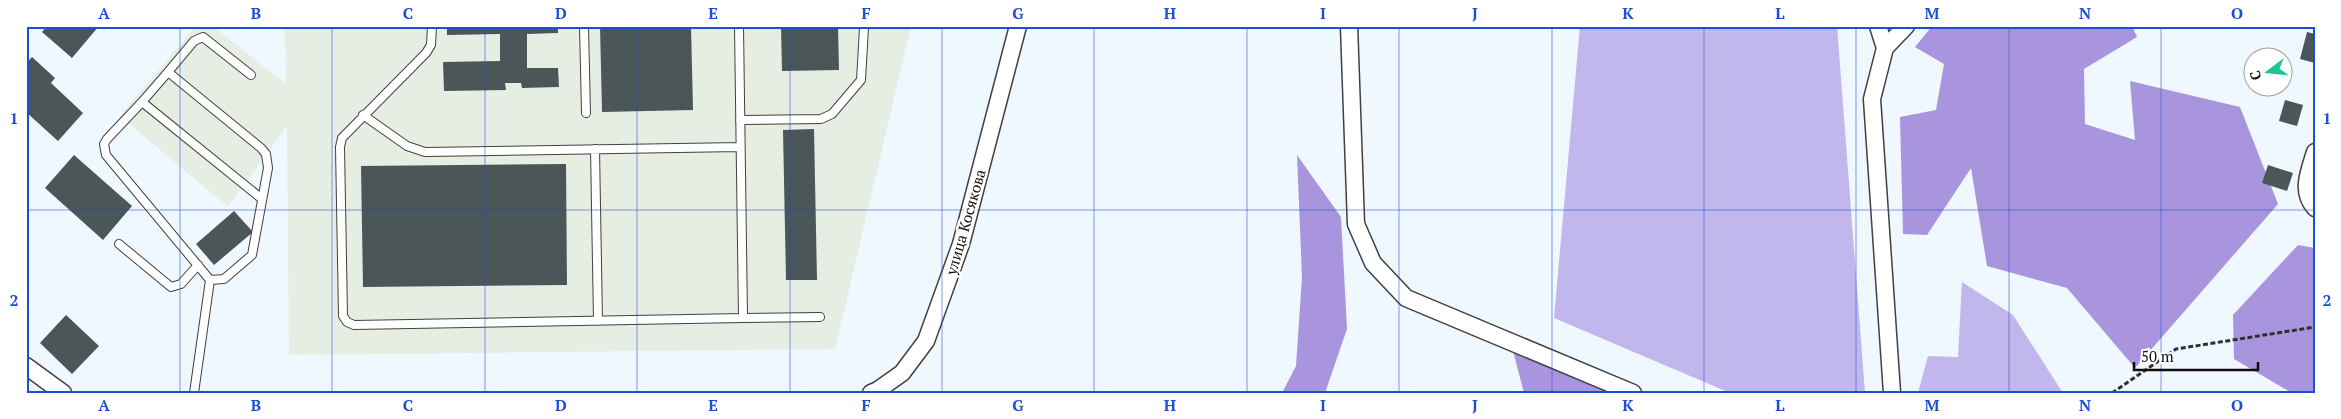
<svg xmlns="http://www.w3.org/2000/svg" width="2341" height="419" font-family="'PT Serif',serif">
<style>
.industrial{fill:#e6ede2}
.green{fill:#c2b7ec}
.forest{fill:#a995de}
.building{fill:#4a5658}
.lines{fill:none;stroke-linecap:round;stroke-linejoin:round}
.service-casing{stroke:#414141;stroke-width:10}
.minor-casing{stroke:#414141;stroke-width:19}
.path{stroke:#303030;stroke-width:3;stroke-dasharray:5 2.5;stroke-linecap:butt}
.service{stroke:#fff;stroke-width:8}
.minor{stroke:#fff;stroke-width:16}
.grid{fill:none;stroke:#1d4ed8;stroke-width:1;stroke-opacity:0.55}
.labels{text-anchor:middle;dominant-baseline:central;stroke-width:5;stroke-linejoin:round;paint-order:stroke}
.street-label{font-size:15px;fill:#0e0e0e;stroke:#fff}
.neatline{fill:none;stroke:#1d4ed8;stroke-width:2}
.grid-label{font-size:16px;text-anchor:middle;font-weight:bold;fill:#1d4ed8}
</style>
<rect width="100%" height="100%" fill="#eff7ff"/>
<path class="industrial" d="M 196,26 L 212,26 L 286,84 L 285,26 L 911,26 L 835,349 L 289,355 L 287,126 L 228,207 L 120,116 Z"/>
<path class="green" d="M 1580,26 L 1837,26 L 1865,393 L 1730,393 L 1554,318 Z
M 1962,282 L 2013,315 L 2063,393 L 1918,393 L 1928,356 L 1958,357 Z"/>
<path class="forest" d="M 1932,26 L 2132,26 L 2137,37 L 2084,69 L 2085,124 L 2135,140 L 2130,81 L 2240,107 L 2278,204 L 2135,368 L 2067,288 L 1987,266 L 1971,168 L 1927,235 L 1903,234 L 1900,117 L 1936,110 L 1944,64 L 1915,47 Z
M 1297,155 L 1341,217 L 1347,329 L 1325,393 L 1282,393 L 1296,366 L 1302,277 Z
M 2298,245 L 2315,248 L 2315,393 L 2292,393 L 2234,359 L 2233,315 Z
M 1513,351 L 1614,393 L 1524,393 Z"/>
<path class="building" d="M 47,26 L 99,26 L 72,58 L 42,32 Z
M 447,26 L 558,26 L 558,33 L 527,34 L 527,68 L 558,68 L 559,87 L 522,88 L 521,83 L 505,83 L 506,90 L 444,91 L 443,62 L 500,61 L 500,34 L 447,35 Z
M 600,26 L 691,26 L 693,110 L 602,112 Z
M 781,26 L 838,26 L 839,70 L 782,71 Z
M 2307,32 L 2315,34 L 2315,63 L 2300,59 Z
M 32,57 L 55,78 L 51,83 L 83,113 L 58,141 L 26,112 L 26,63 Z
M 2285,100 L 2303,105 L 2297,126 L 2279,121 Z
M 814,129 L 817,280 L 786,280 L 783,130 Z
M 74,155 L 132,206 L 103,240 L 45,188 Z
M 566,164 L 567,285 L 363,287 L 361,166 Z
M 2268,165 L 2293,173 L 2287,191 L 2262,183 Z
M 234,211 L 253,232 L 214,265 L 196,244 Z
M 66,315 L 99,346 L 72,374 L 40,343 Z"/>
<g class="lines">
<defs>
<path id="service" d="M 432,26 L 431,45 L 426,53 L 342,138 L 340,147 L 343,316 L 347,322 L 354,325 L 743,318
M 584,26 L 586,113
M 739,26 L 743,318 L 820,317
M 168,72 L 194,41 L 203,37 L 251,75
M 142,102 L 107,139 L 104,144 L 106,155 L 210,280
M 363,115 L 407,146 L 425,152 L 740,147
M 740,120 L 821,119 L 832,114 L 861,80 L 864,28
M 595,149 L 598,321
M 119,244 L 171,287 L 181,284 L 198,265
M 194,393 L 210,280 L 224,279 L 252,255 L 268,168 L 266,154 L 261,148 L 168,72 L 142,102 L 262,199"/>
<path id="minor" d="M 1349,26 L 1356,224 L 1373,263 L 1406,298 L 1633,393
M 1878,26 L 1885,48
M 2315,152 C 2309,172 2300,191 2315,208
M 26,366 L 63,393
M 871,393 L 878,390 L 902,373 L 926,341 L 961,244 L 1018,26
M 1892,393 L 1872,99 L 1885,48 L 1906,26"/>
</defs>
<use href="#service" class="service-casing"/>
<use href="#minor" class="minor-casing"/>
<path class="path" d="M 2112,393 L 2176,349 L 2315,327"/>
<use href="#service" class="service"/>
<use href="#minor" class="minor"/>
</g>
<path class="grid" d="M 180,26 L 180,393M 332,26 L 332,393M 485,26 L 485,393M 637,26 L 637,393M 790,26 L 790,393M 942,26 L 942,393M 1094,26 L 1094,393M 1247,26 L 1247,393M 1399,26 L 1399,393M 1552,26 L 1552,393M 1704,26 L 1704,393M 1856,26 L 1856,393M 2009,26 L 2009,393M 2161,26 L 2161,393M 26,210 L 2315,210"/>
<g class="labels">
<g class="street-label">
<text transform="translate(965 222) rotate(-74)">улица Косякова</text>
</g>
</g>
<rect width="2341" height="419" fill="none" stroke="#ffffff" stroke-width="55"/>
<g transform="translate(2268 72) rotate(254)"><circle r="24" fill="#ffffff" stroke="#9f9f9f"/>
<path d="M0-4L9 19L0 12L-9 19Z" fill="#1ec691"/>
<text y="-8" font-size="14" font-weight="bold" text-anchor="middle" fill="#0e0e0e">С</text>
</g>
<path d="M2134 362v8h124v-8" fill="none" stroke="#0e0e0e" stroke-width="2.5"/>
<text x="2141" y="362" font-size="15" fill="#0e0e0e" stroke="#ffffff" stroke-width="4" paint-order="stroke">50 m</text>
<rect x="28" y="28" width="2286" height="364" class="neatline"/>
<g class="grid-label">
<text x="104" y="19">A</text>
<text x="256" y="19">B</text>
<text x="408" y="19">C</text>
<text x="561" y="19">D</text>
<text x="713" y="19">E</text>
<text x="866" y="19">F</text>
<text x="1018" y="19">G</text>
<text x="1170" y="19">H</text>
<text x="1323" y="19">I</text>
<text x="1475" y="19">J</text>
<text x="1628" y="19">K</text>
<text x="1780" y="19">L</text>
<text x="1932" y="19">M</text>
<text x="2085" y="19">N</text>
<text x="2237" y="19">O</text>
<text x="14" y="124">1</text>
<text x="2327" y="124">1</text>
<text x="14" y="306">2</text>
<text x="2327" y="306">2</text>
<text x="104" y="411">A</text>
<text x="256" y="411">B</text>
<text x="408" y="411">C</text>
<text x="561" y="411">D</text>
<text x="713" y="411">E</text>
<text x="866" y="411">F</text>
<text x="1018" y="411">G</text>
<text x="1170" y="411">H</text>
<text x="1323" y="411">I</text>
<text x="1475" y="411">J</text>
<text x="1628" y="411">K</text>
<text x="1780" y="411">L</text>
<text x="1932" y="411">M</text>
<text x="2085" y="411">N</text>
<text x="2237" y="411">O</text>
</g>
</svg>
